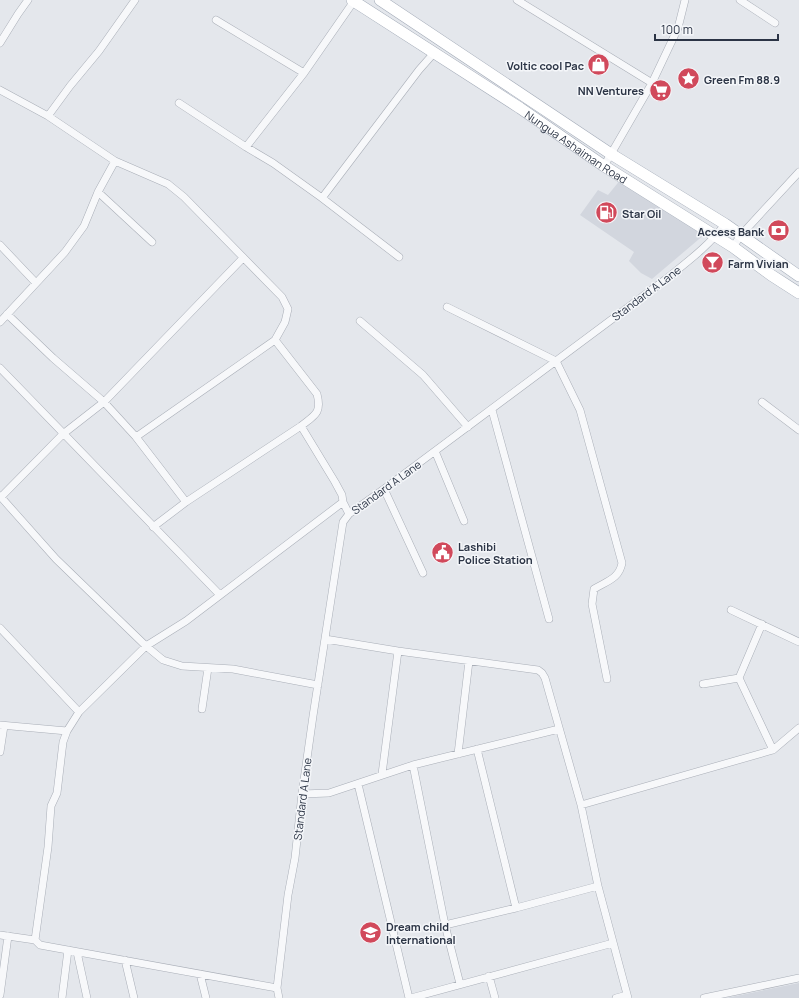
<svg xmlns="http://www.w3.org/2000/svg" width="799" height="998" font-family="Manrope,sans-serif">
<style>
.built{fill:#d2d6de}
.lines{fill:none;stroke-linecap:round;stroke-linejoin:round}
.minor-casing{stroke:#a9aeb7;stroke-width:8}
.primary-casing{stroke:#a3abb8;stroke-width:12}
.minor{stroke:#f7f8fa;stroke-width:7}
.primary{stroke:#fff;stroke-width:11}
.labels{text-anchor:middle;dominant-baseline:central;stroke-width:3;stroke-linejoin:round;paint-order:stroke}
.poi-label{font-size:11px;font-weight:bold;fill:#2b3445;stroke:#f4f6f9;text-anchor:start}
.street-label{font-size:11px;fill:#2b3445;stroke:#f4f6f9}
</style>
<rect width="100%" height="100%" fill="#e4e7ec"/>
<path class="built" d="M 621,179 L 705,234 L 652,279 L 641,273 L 629,261 L 634,252 L 580,215 L 598,190 L 608,195 Z
M 799,983 L 799,998 L 726,998 Z"/>
<g class="lines">
<defs>
<path id="minor" d="M 517,0 L 652,83
M 740,0 L 775,23
M 216,20 L 304,73
M 0,43 L 18,14 L 28,0
M 0,90 L 48,116 L 115,161 L 168,184 L 184,197 L 282,297 L 288,309 L 285,322 L 275,340 L 136,437 L 104,402 L 53,358 L 7,314
M 179,103 L 246,147 L 273,163 L 322,198 L 399,257
M 48,116 L 70,86 L 99,51 L 135,0
M 246,147 L 304,73 L 354,1
M 604,166 L 652,83 L 678,28 L 685,0
M 98,192 L 152,242
M 322,198 L 419,70 L 434,53
M 0,245 L 36,283
M 733,247 L 741,235 L 799,172
M 447,307 L 556,361 L 580,410 L 622,563 C 619,579 607,581 594,589 L 592,604 L 607,679
M 360,321 L 423,375 L 468,427
M 0,322 L 65,252 L 84,226 L 98,192 L 115,161
M 0,368 L 220,595
M 762,402 L 799,430
M 492,410 L 549,619
M 301,426 L 335,482 L 342,495 L 343,502
M 136,437 L 186,502
M 435,451 L 464,521
M 384,489 L 423,573
M 0,496 L 56,559 L 146,646 L 163,660 L 182,666 L 233,669 L 318,685
M 1,497 L 63,434 L 104,402 L 243,258
M 153,527 L 186,502 L 301,426 C 315,415 322,413 317,394 L 275,340
M 731,610 L 799,642
M 0,628 L 79,712
M 325,639 L 398,651 L 538,670 L 542,673 L 545,678 L 581,805 L 598,886 L 628,998
M 739,678 L 773,750
M 703,684 L 739,678 L 762,624
M 202,709 L 208,668
M 0,725 L 67,731
M 477,749 L 516,908
M 0,752 L 4,726
M 458,754 L 469,661
M 413,765 L 445,925 L 460,984
M 382,774 L 398,651
M 358,784 L 409,998
M 302,794 L 329,793 L 413,765 L 559,729
M 581,805 L 773,750 L 799,728
M 445,925 L 516,908 L 598,886
M 0,935 L 35,940 L 40,945 L 277,988
M 35,940 L 48,847 L 51,806 L 57,793 L 63,742 L 67,731 L 79,712 L 146,646 L 186,621 L 343,502 L 349,514
M 77,952 L 87,998
M 125,960 L 134,998
M 200,974 L 206,998
M 489,976 L 495,998
M 0,995 L 8,936
M 62,998 L 68,950
M 279,998 L 277,988 L 288,895 L 295,858 L 302,794 L 313,716 L 343,522 L 349,514 L 384,489 L 666,279 C 687,262 709,246 725,224
M 411,998 L 613,943
M 616,998 L 627,995
M 704,998 L 799,978"/>
<g id="primary">
<path id="s1" d="M 352,0 L 520,108 L 604,166 L 733,247 L 771,275 L 799,293"/>
<path d="M 380,0 L 611,154 L 725,224 L 799,276"/>
</g>
</defs>
<use href="#minor" class="minor-casing"/>
<use href="#primary" class="primary-casing"/>
<use href="#minor" class="minor"/>
<use href="#primary" class="primary"/>
</g>
<defs>
<symbol id="shop-disc" viewBox="-11 -11 22 22"><circle r="9.5" fill="#d1495b" stroke="#f4f6f9"/><path d="M-5-2.5h2.3a2.7 3.5 0 0 1 5.4 0H5L5.5 6h-11ZM-1.5-2.5h3a1.5 2.3 0 0 0-3 0Z" fill="#fff"/></symbol>
<symbol id="sight-disc" viewBox="-11 -11 22 22"><circle r="9.5" fill="#d1495b" stroke="#f4f6f9"/><path d="M0-6L1.8-2.2L6-1.7L2.9 1.2L3.7 5.4L0 3.3L-3.7 5.4L-2.9 1.2L-6-1.7L-1.8-2.2Z" fill="#fff"/></symbol>
<symbol id="supermarket-disc" viewBox="-11 -11 22 22"><circle r="9.5" fill="#d1495b" stroke="#f4f6f9"/><path d="M-6-5.5h2.5l.6 2H6L4.5 2H-2.5L-4.4-4H-6ZM-1.5 3.2a1.3 1.3 0 1 0 .1 0ZM3 3.2a1.3 1.3 0 1 0 .1 0Z" fill="#fff"/></symbol>
<symbol id="fuel-disc" viewBox="-11 -11 22 22"><circle r="9.5" fill="#d1495b" stroke="#f4f6f9"/><path d="M-5.5-6h7V0h2V4h1.3V-2.5L3-4.5l.8-.8L6-3V5H2.5V1h-1V6h-7ZM-4.2-4.7v3.2H.2V-4.7Z" fill="#fff"/></symbol>
<symbol id="bank-disc" viewBox="-11 -11 22 22"><circle r="9.5" fill="#d1495b" stroke="#f4f6f9"/><path d="M-6-4H6V4H-6ZM0-2.3a2.3 2.3 0 1 0 0 4.6a2.3 2.3 0 1 0 0-4.6Z" fill="#fff"/></symbol>
<symbol id="bar-disc" viewBox="-11 -11 22 22"><circle r="9.5" fill="#d1495b" stroke="#f4f6f9"/><path d="M-6-5H6L.8 .8V4.5H3.5V6h-7V4.5H-.8V.8Z" fill="#fff"/></symbol>
<symbol id="civic-disc" viewBox="-11 -11 22 22"><circle r="9.5" fill="#d1495b" stroke="#f4f6f9"/><path d="M-.6-6.5H3V-4.5H.6V-3L4-1V1h2V6H-6V1h2V-1L-.6-3ZM-1.2 2.5V6h2.4V2.5Z" fill="#fff"/></symbol>
<symbol id="school-disc" viewBox="-11 -11 22 22"><circle r="9.5" fill="#d1495b" stroke="#f4f6f9"/><path d="M0-5L7-2L0 1L-7-2ZM-4 1L0 2.5L4 1V4Q0 6-4 4Z" fill="#fff"/></symbol>
</defs>
<g fill-rule="evenodd">
<use href="#shop-disc" x="586" y="52" width="25" height="25"/>
<use href="#sight-disc" x="676" y="66" width="25" height="25"/>
<use href="#supermarket-disc" x="648" y="78" width="25" height="25"/>
<use href="#fuel-disc" x="594" y="200" width="25" height="25"/>
<use href="#bank-disc" x="766" y="218" width="25" height="25"/>
<use href="#bar-disc" x="700" y="250" width="25" height="25"/>
<use href="#civic-disc" x="430" y="540" width="25" height="25"/>
<use href="#school-disc" x="358" y="920" width="25" height="25"/>
</g>
<g class="labels">
<g class="poi-label">
<text x="584" y="65" text-anchor="end">Voltic cool Pac</text>
<text x="704" y="79">Green Fm 88.9</text>
<text x="644" y="90" text-anchor="end">NN Ventures</text>
<text x="622" y="213">Star Oil</text>
<text x="764" y="231" text-anchor="end">Access Bank</text>
<text x="728" y="263">Farm Vivian</text>
<text x="458" y="546">Lashibi<tspan x="458" dy="13">Police Station</tspan></text>
<text x="386" y="926">Dream child<tspan x="386" dy="13">International</tspan></text>
</g>
<g class="street-label">
<text stroke="none"><textPath href="#s1" startOffset="268">Nungua Ashaiman Road</textPath></text>
<text transform="translate(646 293) rotate(-37)">Standard A Lane</text>
<text transform="translate(386 487) rotate(-36)">Standard A Lane</text>
<text transform="translate(302 799) rotate(-83)">Standard A Lane</text>
</g>
</g>
<path d="M655 34v6h123v-6" fill="none" stroke="#2b3445" stroke-width="2"/>
<text x="661" y="34" font-size="12" fill="#2b3445" stroke="#f4f6f9" stroke-width="3" paint-order="stroke">100 m</text>
</svg>
